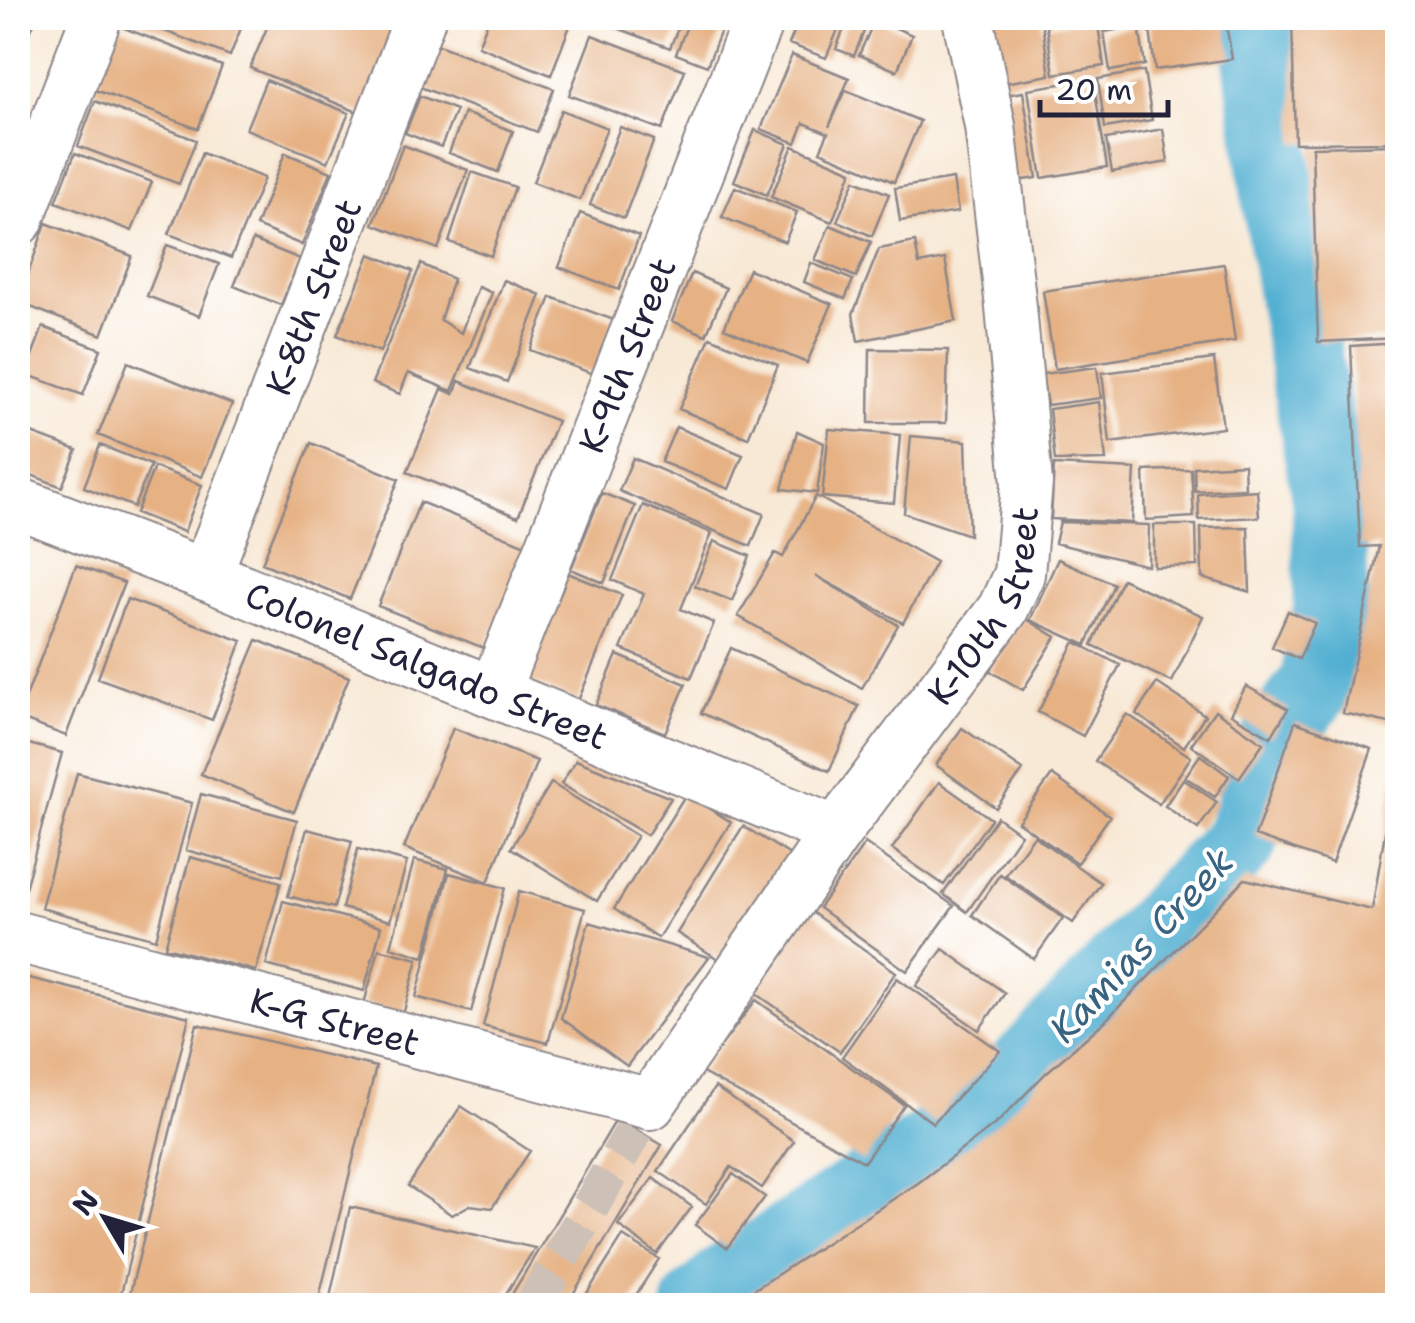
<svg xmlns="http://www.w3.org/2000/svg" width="1415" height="1323" font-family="'Shantell Sans',sans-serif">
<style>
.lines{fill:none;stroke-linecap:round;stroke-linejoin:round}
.river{stroke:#53b0d2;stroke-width:75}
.building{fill:#e6b183}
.pedestrian-tunnel{stroke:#cdc1b7;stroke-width:38;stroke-dasharray:38 19;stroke-linecap:butt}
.minor-casing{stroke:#8d8688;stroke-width:54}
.minor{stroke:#fff;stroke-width:50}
.labels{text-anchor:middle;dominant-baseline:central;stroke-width:8;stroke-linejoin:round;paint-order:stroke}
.street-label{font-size:35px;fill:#22223b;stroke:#fff}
.water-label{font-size:38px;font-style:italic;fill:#38627f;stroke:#fff}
</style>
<rect width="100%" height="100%" fill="#fff"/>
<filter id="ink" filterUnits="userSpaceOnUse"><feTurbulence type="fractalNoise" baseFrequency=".01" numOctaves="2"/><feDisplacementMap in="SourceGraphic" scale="20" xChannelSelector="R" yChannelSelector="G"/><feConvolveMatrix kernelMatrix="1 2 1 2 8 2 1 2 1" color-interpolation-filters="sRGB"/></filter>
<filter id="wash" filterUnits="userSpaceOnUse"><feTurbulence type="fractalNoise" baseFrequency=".0048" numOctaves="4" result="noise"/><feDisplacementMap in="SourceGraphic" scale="40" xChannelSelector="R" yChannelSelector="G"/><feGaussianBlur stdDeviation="2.25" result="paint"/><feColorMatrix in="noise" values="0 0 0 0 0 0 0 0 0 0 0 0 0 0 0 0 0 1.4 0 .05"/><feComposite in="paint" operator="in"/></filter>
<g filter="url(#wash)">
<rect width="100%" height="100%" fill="#f8e9d6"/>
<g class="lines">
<path class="river" d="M 699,1306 L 732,1277 L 960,1127 L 1028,1065 L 1240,841 L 1283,729 L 1317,683 L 1331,607 L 1329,500 L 1280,208 L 1255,18"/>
</g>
<g id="blocks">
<path class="building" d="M 18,18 L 36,18 L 18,62 Z
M 130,18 L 245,18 L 230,56 Z
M 271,18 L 358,18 L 398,33 L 365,115 L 250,68 Z
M 489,18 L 573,18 L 551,75 L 478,46 Z
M 591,18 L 682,18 L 670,48 Z
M 690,18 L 725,20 L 707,66 L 676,54 Z
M 800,18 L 843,18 L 826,58 L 789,44 Z
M 848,18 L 869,19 L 854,56 L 836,49 Z
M 976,18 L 1041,18 L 1050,75 L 987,86 Z
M 1097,18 L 1104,66 L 1054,74 L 1046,26 Z
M 1178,18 L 1225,18 L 1232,59 L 1155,70 L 1149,22 Z
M 1292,18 L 1398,27 L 1398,142 L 1295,143 Z
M 875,19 L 912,35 L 897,71 L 859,55 Z
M 119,26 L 222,66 L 198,129 L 95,90 Z
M 1139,26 L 1145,65 L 1110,71 L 1104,32 Z
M 592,35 L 685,70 L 662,130 L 569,95 Z
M 436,44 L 554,89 L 537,132 L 420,87 Z
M 792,55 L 849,78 L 829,127 L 846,90 L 920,121 L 894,182 L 820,151 L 828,133 L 804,123 L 796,143 L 761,129 Z
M 1144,71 L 1152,120 L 1105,128 L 1098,79 Z
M 1093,79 L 1107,167 L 1042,178 L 1028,89 Z
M 266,80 L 349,113 L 328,162 L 246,129 Z
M 1023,92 L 1037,178 L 1009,182 L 995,97 Z
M 420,96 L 456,110 L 441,147 L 405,133 Z
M 95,101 L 196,140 L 179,184 L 78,146 Z
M 561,110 L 607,128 L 580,200 L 533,182 Z
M 464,113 L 513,131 L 498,172 L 449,153 Z
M 620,127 L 654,140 L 624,218 L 590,205 Z
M 1163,129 L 1168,162 L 1112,172 L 1106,139 Z
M 755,130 L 788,144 L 767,195 L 734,181 Z
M 403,145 L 468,170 L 438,249 L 373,224 Z
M 1398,145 L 1398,338 L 1318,342 L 1312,147 Z
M 793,146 L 852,171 L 832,222 L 771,197 Z
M 75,153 L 152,182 L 132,231 L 56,202 Z
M 202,153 L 264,178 L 231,258 L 169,234 Z
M 285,153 L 331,172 L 302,245 L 256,226 Z
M 472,172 L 515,187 L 491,256 L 449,242 Z
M 953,179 L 958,212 L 900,221 L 895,188 Z
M 855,180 L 889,194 L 872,236 L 837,221 Z
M 735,187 L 797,212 L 785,242 L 722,217 Z
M 580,213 L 639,236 L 619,290 L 559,267 Z
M 46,223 L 132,256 L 102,335 L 18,302 Z
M 830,225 L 871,242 L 856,277 L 815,260 Z
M 253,240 L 300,259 L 281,305 L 234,286 Z
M 915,242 L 919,264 L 945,259 L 956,321 L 858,341 L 853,314 L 879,249 Z
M 167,245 L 219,264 L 199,316 L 147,296 Z
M 370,254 L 413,271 L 380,352 L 337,335 Z
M 811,263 L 853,280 L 845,299 L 804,282 Z
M 421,264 L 453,279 L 440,320 L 461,333 L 478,287 L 492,293 L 452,391 L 408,373 L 400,394 L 372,383 Z
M 1224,264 L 1235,341 L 1055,369 L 1043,291 Z
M 749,269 L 832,304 L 807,363 L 724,328 Z
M 692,273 L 726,288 L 706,335 L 672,321 Z
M 504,280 L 541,295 L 507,382 L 470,368 Z
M 551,297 L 614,320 L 593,374 L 530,350 Z
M 43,327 L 101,349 L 83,395 L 25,374 Z
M 710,337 L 778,365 L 748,438 L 679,409 Z
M 1398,343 L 1398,725 L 1343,713 L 1379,546 L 1360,547 L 1351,346 Z
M 870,349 L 948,350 L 946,423 L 869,423 Z
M 1214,359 L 1223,428 L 1110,443 L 1102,373 Z
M 128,362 L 232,404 L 202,477 L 98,435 Z
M 1097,367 L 1101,398 L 1047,405 L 1042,374 Z
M 459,381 L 557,421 L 518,517 L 407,472 L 442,389 L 454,394 Z
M 1099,402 L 1106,460 L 1055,461 L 1049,409 Z
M 676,427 L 743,455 L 729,489 L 661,462 Z
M 18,428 L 77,450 L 62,487 L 18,470 Z
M 829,429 L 900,435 L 894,503 L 822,497 Z
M 797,431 L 824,443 L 817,493 L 782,489 Z
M 911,436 L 966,441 L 969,535 L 904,513 Z
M 311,443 L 399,479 L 350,599 L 262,563 Z
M 100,445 L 151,465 L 134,507 L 84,487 Z
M 633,458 L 764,514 L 751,546 L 619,491 Z
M 1244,464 L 1245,488 L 1195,491 L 1194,467 Z
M 1054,465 L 1135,469 L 1132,523 L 1051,519 Z
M 154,467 L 202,485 L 184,532 L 136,513 Z
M 1191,469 L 1194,517 L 1146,520 L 1144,471 Z
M 1257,490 L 1259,517 L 1199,520 L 1198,494 Z
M 602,493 L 635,506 L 604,583 L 571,569 Z
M 816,496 L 936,562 L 903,623 L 816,576 L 898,625 L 862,688 L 738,616 L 775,553 L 783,557 Z
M 420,502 L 528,546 L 486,649 L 378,606 Z
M 643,505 L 712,533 L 681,609 L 714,623 L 691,678 L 621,649 L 644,594 L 612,580 Z
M 1060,522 L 1149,525 L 1148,566 L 1055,543 Z
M 1154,525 L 1196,525 L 1197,566 L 1154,567 Z
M 1248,527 L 1250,592 L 1202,578 L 1201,528 Z
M 714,541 L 750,556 L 732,601 L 695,586 Z
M 1058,559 L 1114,584 L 1086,645 L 1030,620 Z
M 76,565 L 124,583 L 66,736 L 18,718 Z
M 563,571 L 622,595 L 578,701 L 520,677 Z
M 1122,579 L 1203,616 L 1172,682 L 1092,645 Z
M 127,599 L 242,641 L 212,720 L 98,678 Z
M 1288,611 L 1315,623 L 1299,659 L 1272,647 Z
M 1023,617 L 1056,637 L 1023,690 L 990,671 Z
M 257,640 L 349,677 L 294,812 L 201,774 Z
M 1075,642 L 1120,665 L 1083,736 L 1038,712 Z
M 731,648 L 859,706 L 829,771 L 701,713 Z
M 617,655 L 686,684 L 665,733 L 596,705 Z
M 1157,683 L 1205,715 L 1184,747 L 1136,714 Z
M 1246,686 L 1288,709 L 1271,737 L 1231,714 Z
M 1215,710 L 1263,743 L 1239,778 L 1191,745 Z
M 1127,714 L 1191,757 L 1159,804 L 1095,761 Z
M 1295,722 L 1372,749 L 1332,863 L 1255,836 Z
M 453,728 L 537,761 L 488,882 L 404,848 Z
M 962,728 L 1023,770 L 996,808 L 936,765 Z
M 18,741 L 62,753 L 21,903 L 18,903 Z
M 1200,755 L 1229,776 L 1215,797 L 1185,777 Z
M 576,760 L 671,798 L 647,835 L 561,784 Z
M 1395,772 L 1398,1306 L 729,1306 L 918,1183 L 998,1122 L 1046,1073 L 1105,1021 L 1245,879 L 1372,910 Z
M 77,773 L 192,803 L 156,939 L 41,908 Z
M 1052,775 L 1110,816 L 1077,863 L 1018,822 Z
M 1183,779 L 1217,802 L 1198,829 L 1165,806 Z
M 939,782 L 991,819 L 944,885 L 892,849 Z
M 551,783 L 637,836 L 597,901 L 511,848 Z
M 201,794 L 297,820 L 282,876 L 186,850 Z
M 686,794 L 731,822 L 658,938 L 614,909 Z
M 997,817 L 1021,834 L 967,912 L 943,894 Z
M 743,826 L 790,855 L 723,962 L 677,933 Z
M 307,829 L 352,841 L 334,908 L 288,896 Z
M 1034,836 L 1101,883 L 1073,923 L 1005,875 Z
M 865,843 L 954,906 L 907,971 L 819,908 Z
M 358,849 L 407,862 L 390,921 L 342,908 Z
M 190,857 L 281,882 L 256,971 L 165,947 Z
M 414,860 L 448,869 L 424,957 L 391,947 Z
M 449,873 L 505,888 L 471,1012 L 416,997 Z
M 1000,874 L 1063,918 L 1034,959 L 972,915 Z
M 519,891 L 585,909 L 548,1043 L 483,1026 Z
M 283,901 L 381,927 L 364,991 L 266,965 Z
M 810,911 L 896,972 L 840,1052 L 754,992 Z
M 589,922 L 709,957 L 627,1066 L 561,1018 Z
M 379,949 L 418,959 L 403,1015 L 364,1004 Z
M 943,949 L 1005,993 L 979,1030 L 916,986 Z
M 21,976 L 189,1017 L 118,1306 L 53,1306 L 18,1297 L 18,990 Z
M 897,978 L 1000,1051 L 933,1123 L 842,1057 Z
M 756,1000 L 904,1105 L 864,1162 L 701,1072 Z
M 197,1024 L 376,1067 L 317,1306 L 182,1306 L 130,1293 Z
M 715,1087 L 794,1141 L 762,1188 L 731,1167 L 706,1204 L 658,1171 Z
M 461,1106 L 530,1151 L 492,1208 L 470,1205 L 452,1215 L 408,1186 Z
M 617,1118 L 662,1145 L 566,1306 L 505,1306 Z
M 733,1174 L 765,1197 L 727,1248 L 695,1225 Z
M 653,1178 L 692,1207 L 657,1254 L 618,1225 Z
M 350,1207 L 535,1248 L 498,1306 L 328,1306 Z
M 623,1236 L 659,1259 L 629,1306 L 579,1306 Z"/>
</g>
</g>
<g filter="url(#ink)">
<use href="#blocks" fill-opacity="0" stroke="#8d8688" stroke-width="2.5"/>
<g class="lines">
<path class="pedestrian-tunnel" d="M 533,1306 L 635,1129"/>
<defs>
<g id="minor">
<path d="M 18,220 L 96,18"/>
<path id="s1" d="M 18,503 L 206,575 L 836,832"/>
<path id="s2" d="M 206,575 L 420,18"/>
<path id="s3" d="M 494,692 L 759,18"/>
<path id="s4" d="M 18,937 L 650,1104 L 836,832 L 1003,609 L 1019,574 L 1027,483 L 1011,307 L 990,126 L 968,18"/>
</g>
</defs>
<use href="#minor" class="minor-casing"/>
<use href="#minor" class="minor"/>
</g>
</g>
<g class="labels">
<g class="street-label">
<text stroke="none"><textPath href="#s2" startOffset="298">K-8th Street</textPath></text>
<text stroke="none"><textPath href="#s3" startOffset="362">K-9th Street</textPath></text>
<text stroke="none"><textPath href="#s4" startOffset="1258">K-10th Street</textPath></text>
<text stroke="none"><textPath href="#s1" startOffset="440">Colonel Salgado Street</textPath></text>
<text stroke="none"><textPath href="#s4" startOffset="328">K-G Street</textPath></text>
</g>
<g class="water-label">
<text transform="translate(1141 945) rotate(-47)">Kamias Creek</text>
</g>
</g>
<rect width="1415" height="1323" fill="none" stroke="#fff" stroke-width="60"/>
<g transform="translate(105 1218) rotate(308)" stroke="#ffffff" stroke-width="8" paint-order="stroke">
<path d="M0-8L18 38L0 25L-18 38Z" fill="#22223b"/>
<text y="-15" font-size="28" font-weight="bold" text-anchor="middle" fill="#22223b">N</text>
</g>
<path d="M1040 100v15h128v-15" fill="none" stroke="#22223b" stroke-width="5"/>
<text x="1055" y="100" font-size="30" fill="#22223b" stroke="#ffffff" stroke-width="8" paint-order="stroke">20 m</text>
</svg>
